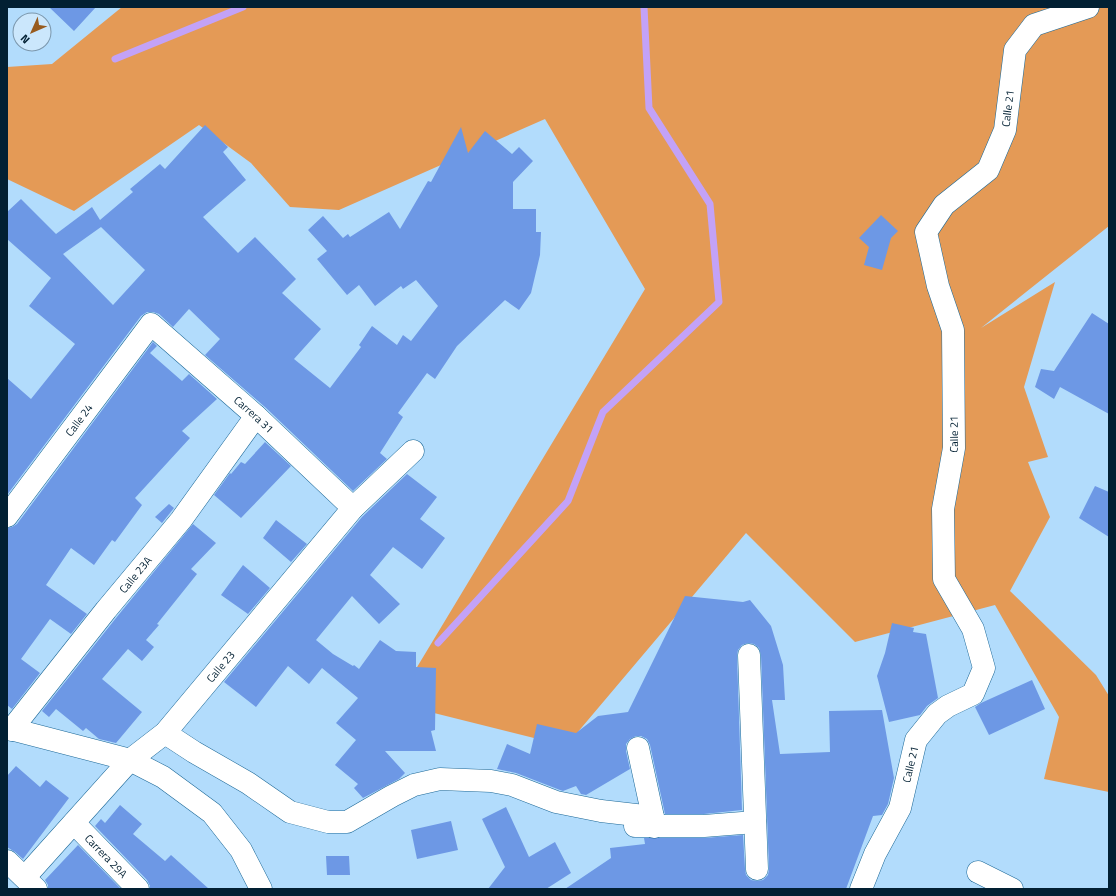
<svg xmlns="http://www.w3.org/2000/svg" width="1116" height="896" font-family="'Titillium Web',sans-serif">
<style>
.green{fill:#e49a56}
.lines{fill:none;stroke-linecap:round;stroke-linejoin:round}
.stream{stroke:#c3a2f7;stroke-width:7}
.building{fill:#6d98e5;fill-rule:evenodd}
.minor-casing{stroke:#1c6897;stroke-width:23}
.minor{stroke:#fff;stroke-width:22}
.labels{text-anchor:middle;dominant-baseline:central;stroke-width:3;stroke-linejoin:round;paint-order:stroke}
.street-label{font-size:11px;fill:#022033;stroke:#cbe7fc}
</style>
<rect width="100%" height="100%" fill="#b2dcfc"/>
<path class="green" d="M 122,7 L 1109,7 L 1109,226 L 981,328 L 1055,282 L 1024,387 L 1048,457 L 1028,462 L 1050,517 L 1010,591 L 1096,675 L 1109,696 L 1109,792 L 1044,779 L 1059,717 L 995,605 L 855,642 L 746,533 L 566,746 L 394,703 L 399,697 L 645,289 L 545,119 L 339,210 L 290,207 L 251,163 L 199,125 L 74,211 L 7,179 L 7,67 L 52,64 Z"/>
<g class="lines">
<path class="stream" d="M 115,59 L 243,7
M 438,643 L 568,501 L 603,412 L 719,302 L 710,204 L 649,108 L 644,7"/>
</g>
<path class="building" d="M 49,7 L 96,7 L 74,31 Z
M 205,125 L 228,147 L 223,152 L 246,180 L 203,217 L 238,253 L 255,237 L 296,279 L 282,293 L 321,329 L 294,359 L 330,388 L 361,347 L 359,345 L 372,326 L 397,345 L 403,335 L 411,341 L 438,306 L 416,280 L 403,289 L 401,286 L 375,306 L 359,285 L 347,295 L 317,259 L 327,251 L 308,230 L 323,216 L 343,238 L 348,234 L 350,237 L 389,212 L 400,229 L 428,181 L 431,182 L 461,127 L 468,153 L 485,131 L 512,154 L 519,147 L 533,161 L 513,182 L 513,209 L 536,209 L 536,232 L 541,232 L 540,255 L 531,293 L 519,310 L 505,300 L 457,346 L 435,379 L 427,373 L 398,413 L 403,417 L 380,453 L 387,459 L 353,491 L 265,407 L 205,355 L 220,339 L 189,309 L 173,327 L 159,314 L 153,312 L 147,312 L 141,316 L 7,495 L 7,378 L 31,399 L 75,344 L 29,306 L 51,278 L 7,239 L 7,212 L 21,199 L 56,234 L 92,207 L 100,220 L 133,192 L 130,189 L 160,164 L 165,169 ZM 101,227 L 145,270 L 113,305 L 63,254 Z
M 881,215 L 898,231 L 891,238 L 882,270 L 864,265 L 869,247 L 859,238 Z
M 1092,313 L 1109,324 L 1109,414 L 1060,387 L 1054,399 L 1035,387 L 1041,369 L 1054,371 Z
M 153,342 L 157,346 L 150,353 L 182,381 L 189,374 L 217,399 L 182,431 L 190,438 L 135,498 L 142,505 L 115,542 L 112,540 L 94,565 L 71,548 L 46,585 L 87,614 L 71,634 L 50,619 L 21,659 L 40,673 L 12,709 L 7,705 L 7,528 L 12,527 L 17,524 Z
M 265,442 L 291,466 L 241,518 L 214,495 L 230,473 L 231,474 L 241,462 L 245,464 Z
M 407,474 L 437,497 L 420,519 L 445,538 L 422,569 L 393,547 L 370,575 L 400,604 L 379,624 L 352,596 L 316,640 L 333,654 L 353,666 L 354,665 L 359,669 L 380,640 L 396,651 L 416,652 L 416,667 L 436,668 L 435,730 L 431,731 L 436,751 L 385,751 L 405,773 L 399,779 L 363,798 L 354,788 L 358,784 L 335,765 L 356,740 L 336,723 L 358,698 L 322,668 L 309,684 L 288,666 L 256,707 L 224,682 L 362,517 Z
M 1095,486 L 1109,492 L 1109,537 L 1079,518 Z
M 169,504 L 174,508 L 162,523 L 155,517 Z
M 276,520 L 307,544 L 291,562 L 263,538 Z
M 193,524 L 216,543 L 191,569 L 197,574 L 157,624 L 159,625 L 146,640 L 154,647 L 142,661 L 128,649 L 102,679 L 142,712 L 116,743 L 99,739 L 86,728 L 83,731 L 56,709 L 49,717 L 42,711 L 116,618 Z
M 243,565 L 270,588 L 248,614 L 221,595 Z
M 685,596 L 743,602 L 750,600 L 771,626 L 783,665 L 785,700 L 772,700 L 780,754 L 830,752 L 829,711 L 882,710 L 894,778 L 888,804 L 882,815 L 873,816 L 846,889 L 565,889 L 611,858 L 610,848 L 645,844 L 644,838 L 704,838 L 743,835 L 745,869 L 746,875 L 751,880 L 757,881 L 763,880 L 768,875 L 769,869 L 761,655 L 759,648 L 754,644 L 748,643 L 742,645 L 738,650 L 737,655 L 742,810 L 704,814 L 665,814 L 650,745 L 647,739 L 641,736 L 636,736 L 630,739 L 626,744 L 626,751 L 630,769 L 586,795 L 581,794 L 576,786 L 563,791 L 560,790 L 516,773 L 497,769 L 507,744 L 530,754 L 537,724 L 576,733 L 598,716 L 628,712 Z
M 892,623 L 914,628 L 913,632 L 926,634 L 938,698 L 927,706 L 920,715 L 889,722 L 877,676 L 885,653 Z
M 1032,680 L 1045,709 L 989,735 L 975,707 L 981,703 Z
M 16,766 L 40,787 L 46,780 L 69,798 L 23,859 L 15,852 L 7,847 L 7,776 Z
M 120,805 L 142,824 L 133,834 L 165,861 L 171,855 L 209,889 L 150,889 L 150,886 L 147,880 L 95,826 L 101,819 L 105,823 Z
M 506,807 L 529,857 L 555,842 L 571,873 L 546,889 L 488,889 L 505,867 L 482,819 Z
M 451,821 L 458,850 L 417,859 L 411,830 Z
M 78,845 L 121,889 L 48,889 L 48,885 L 45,880 Z
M 326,856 L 349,856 L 350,875 L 327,875 Z"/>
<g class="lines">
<defs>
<g id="minor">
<path id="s1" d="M 7,516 L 151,324 L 256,416 L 353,508"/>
<path d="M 749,655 L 757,869"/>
<path d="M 7,728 L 130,760 L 163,777 L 212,813 L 241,850 L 261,889"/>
<path id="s2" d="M 11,730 L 106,610 L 181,520 L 256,416"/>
<path d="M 165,733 L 194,752 L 248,783 L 290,812 L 328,822 L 347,822 L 392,796 L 414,785 L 440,779 L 491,781 L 512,785 L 556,802 L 601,811 L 653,817"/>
<path d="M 638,748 L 653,817 L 654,827"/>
<path id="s3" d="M 74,823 L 138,889"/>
<path d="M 635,826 L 704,826 L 755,822"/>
<path d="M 7,861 L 36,889"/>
<path d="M 978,872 L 1012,889"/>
<path id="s4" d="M 25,877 L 130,760 L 165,733 L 353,508 L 413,451"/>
<path id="s5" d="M 861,889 L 875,854 L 900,808 L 916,740 L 937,714 L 948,706 L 973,694 L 984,668 L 973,629 L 944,579 L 943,509 L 954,448 L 953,330 L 938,286 L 926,232 L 944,205 L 988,170 L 1005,130 L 1015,50 L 1034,25 L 1088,7"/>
</g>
</defs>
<use href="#minor" class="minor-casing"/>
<use href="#minor" class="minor"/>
</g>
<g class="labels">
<g class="street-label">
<text stroke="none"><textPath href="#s5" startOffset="867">Calle 21</textPath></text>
<text stroke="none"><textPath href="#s1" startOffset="377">Carrera 31</textPath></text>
<text stroke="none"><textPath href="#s1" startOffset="120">Calle 24</textPath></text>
<text stroke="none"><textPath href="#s5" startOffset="507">Calle 21</textPath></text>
<text stroke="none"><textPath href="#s2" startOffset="199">Calle 23A</textPath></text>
<text stroke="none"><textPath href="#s4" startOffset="288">Calle 23</textPath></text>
<text stroke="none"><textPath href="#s5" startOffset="135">Calle 21</textPath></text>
<text stroke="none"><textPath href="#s3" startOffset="46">Carrera 29A</textPath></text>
</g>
</g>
<rect width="1116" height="896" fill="none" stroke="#022033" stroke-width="16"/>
<g transform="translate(32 32) rotate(225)"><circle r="19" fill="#cbe7fc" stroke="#7b97ac"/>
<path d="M0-3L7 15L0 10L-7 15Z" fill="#985b1e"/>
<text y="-6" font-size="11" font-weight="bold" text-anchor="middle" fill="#022033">N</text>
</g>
</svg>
